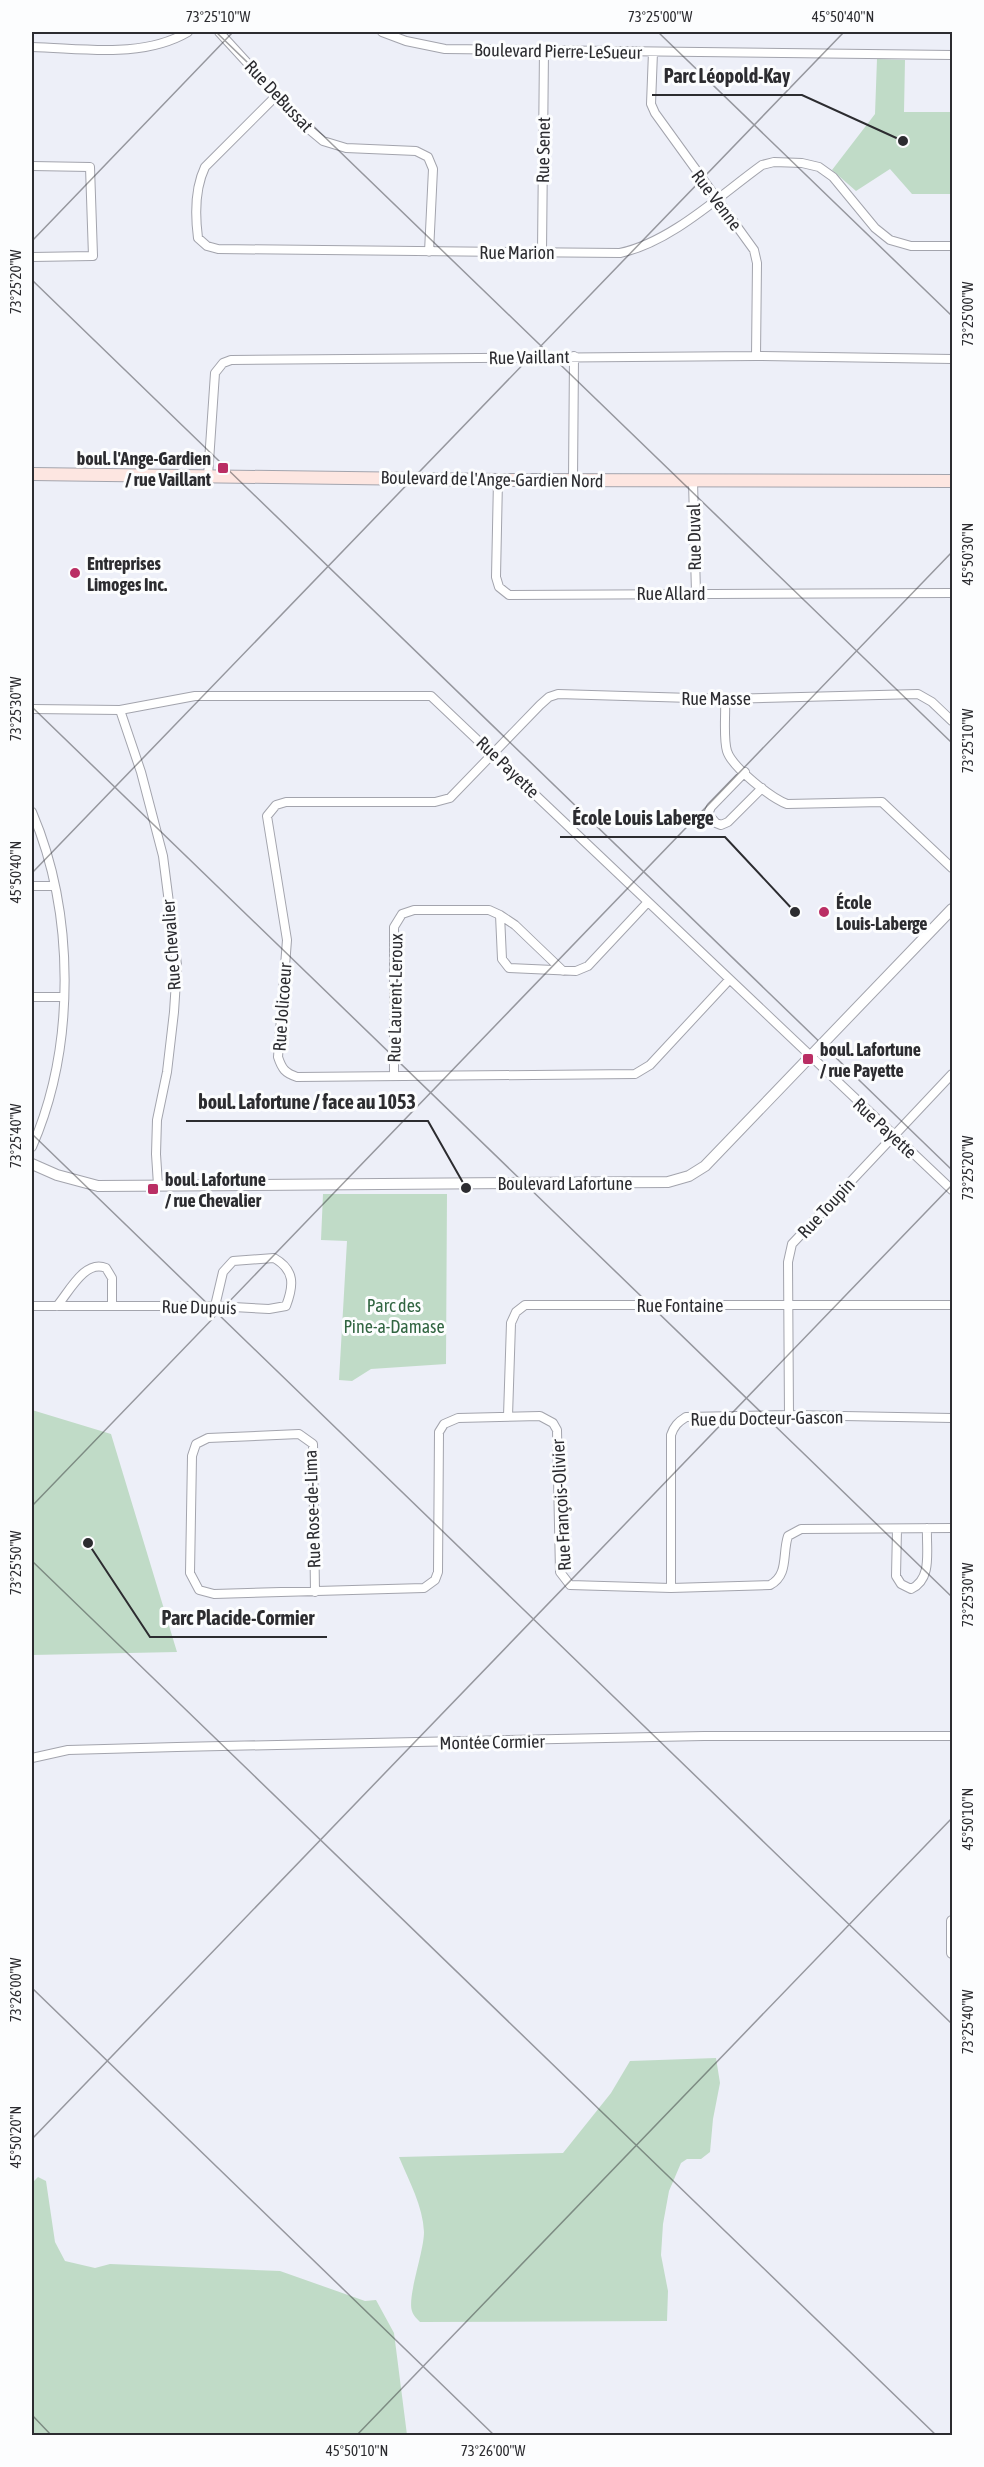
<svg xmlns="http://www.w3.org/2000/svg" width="984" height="2467" font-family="'Asap Condensed',sans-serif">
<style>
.green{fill:#c0dbc7}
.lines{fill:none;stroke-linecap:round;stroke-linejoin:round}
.minor-casing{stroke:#a3a4ad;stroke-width:10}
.tertiary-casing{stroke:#a3a4ad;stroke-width:12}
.secondary-casing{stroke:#a3a4ad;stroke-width:14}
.minor{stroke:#fff;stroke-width:8}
.tertiary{stroke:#fff;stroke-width:10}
.secondary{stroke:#fde6e1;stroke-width:12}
.ticks{fill:none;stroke:#2c2c30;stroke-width:1.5;stroke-opacity:0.45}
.poi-dot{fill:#ba2e64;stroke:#fcfdfe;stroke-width:2}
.labels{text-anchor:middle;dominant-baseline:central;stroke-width:6;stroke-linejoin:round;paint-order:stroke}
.street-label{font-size:18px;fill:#2c2c30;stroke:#fcfdfe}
.poi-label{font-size:18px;font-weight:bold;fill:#2c2c30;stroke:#fcfdfe;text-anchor:start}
.park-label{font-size:18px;fill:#316541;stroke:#fcfdfe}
.leader{fill:none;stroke:#2c2c30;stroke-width:2}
.callout-dot{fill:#2c2c30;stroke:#fcfdfe;stroke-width:2}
.callout-label{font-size:20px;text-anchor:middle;font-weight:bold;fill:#2c2c30;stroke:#fcfdfe;stroke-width:6;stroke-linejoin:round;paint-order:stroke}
.neatline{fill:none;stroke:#2c2c30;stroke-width:2}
.ticks-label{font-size:15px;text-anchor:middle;fill:#2c2c30}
</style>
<rect width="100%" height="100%" fill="#edeff8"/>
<path class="green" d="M 877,59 L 905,60 L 904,112 L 952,112 L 952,194 L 912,194 L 890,169 L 856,191 L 832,170 L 875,114 Z
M 323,1194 L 447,1194 L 446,1364 L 371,1369 L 352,1381 L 339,1380 L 347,1241 L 321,1240 Z
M 32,1410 L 111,1434 L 177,1652 L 32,1655 Z
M 716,2058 L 720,2083 L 713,2119 L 710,2152 L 701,2159 L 687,2159 L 681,2163 L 669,2191 L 663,2224 L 661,2255 L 668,2291 L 667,2321 L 420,2322 C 417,2319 413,2315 412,2311 C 407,2297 424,2252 424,2232 C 423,2206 409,2181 399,2157 L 563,2153 L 611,2093 L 630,2061 Z
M 38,2177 L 46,2181 L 55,2242 L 65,2261 L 95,2268 L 110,2264 L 280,2271 L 365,2301 L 376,2300 L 394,2333 L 407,2435 L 32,2435 L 32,2183 Z"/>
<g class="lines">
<defs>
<path id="minor" d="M 219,32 L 305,126 L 323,141 L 346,148 L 416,151 L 428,157 L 433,169 L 429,252
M 382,32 L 406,41 L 445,49 L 952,55
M 32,47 C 82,48 142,59 188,32
M 653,52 L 651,104 L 655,113 L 754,250 L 757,263 L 756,356
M 277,95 L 205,167 C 195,188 195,215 198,238 L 207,246 L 218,249 L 620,253 C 671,242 719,196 762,165 L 774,162 L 802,163 L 819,167 L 833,177 L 875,228 L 890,240 L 911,246 L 952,246
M 32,166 L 90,167 L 93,256 L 32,257
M 542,252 L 544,49
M 208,476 L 215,373 L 223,363 L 231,360 L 756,356 L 952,359
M 498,480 L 496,577 L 499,587 L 509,595 L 952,593
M 573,480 L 574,356
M 693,481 L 696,593
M 725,699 C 726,713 723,738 727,751 C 732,767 771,798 787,804 L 882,802 L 952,868
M 32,709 L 120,710 L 195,696 L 431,696 L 952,1190
M 120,710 L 141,772 L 163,856 L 177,965 L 174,1012 L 167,1072 L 157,1120 L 156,1154 L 158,1185
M 745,772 L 711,807 L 708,814 L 716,823 L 721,825 L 728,822 L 762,788
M 32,812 C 75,913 76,1046 32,1147
M 32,886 L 55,886
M 500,915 L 515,925 L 563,971
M 729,980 L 650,1065 L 635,1074 L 297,1077 C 285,1073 282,1069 278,1057 L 287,940 L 267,816 L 276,805 L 286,802 L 435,802 L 450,798 L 540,705 L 549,697 L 558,694 L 725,699 L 918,694 L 932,702 L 952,721
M 32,997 L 64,997
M 394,1076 L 394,927 L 402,914 L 414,910 L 489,910 L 500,915 L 502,959 L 509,968 L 576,971 L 588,966 L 647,903
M 32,1306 L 215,1306 L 269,1309 L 286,1306 C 294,1285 295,1270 274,1258 L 233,1261 L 223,1272 L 215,1306
M 57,1306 C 69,1292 85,1259 106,1268 L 112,1278 L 112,1306
M 789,1415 L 788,1262 L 792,1244 L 952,1074
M 508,1416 L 511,1323 L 516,1312 L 525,1305 L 952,1305
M 897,1529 L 896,1576 L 901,1584 L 911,1589 C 933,1579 926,1550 927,1528
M 671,1588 L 671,1435 C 674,1426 678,1422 686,1417 L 789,1415 L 952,1418
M 315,1592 L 313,1444 L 299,1434 L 208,1438 L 196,1444 L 192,1456 L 190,1573 L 199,1590 L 214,1594 L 424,1588 L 435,1580 L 438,1572 L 439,1432 L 444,1424 L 458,1418 L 540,1416 L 553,1423 L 557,1430 L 560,1572 L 570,1585 L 671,1588 L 770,1585 C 789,1575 782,1554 788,1536 L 801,1529 L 952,1528
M 32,1758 L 68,1750 L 177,1747 L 704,1736 L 952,1736"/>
<path id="tertiary" d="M 32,1164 L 57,1175 L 98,1186 L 668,1182 L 689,1176 L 705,1166 L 952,909
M 952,1921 L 952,1953"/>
<path id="secondary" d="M 32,474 L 498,480 L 952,481"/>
</defs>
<use href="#minor" class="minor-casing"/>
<use href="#tertiary" class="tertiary-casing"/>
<use href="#secondary" class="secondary-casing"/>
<use href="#minor" class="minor"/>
<use href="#tertiary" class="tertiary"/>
<use href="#secondary" class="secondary"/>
</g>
<path class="ticks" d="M 216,32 L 952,743M 658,32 L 952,316M 32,241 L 233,32M 32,280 L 952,1170M 32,707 L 952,1597M 32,873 L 844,32M 32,1134 L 952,2024M 32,1506 L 952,552M 32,1561 L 937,2436M 32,1988 L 495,2436M 32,2139 L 952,1185M 32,2415 L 52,2436M 356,2436 L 952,1818"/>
<g class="poi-dot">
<rect x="217" y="462" width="12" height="12" rx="3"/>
<circle cx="75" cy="573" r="6"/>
<circle cx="824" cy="912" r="6"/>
<rect x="802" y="1053" width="12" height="12" rx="3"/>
<rect x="147" y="1183" width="12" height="12" rx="3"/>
</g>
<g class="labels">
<g class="street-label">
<text transform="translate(558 51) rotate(1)">Boulevard Pierre-LeSueur</text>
<text transform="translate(279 96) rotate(47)">Rue DeBussat</text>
<text transform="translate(543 150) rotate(-89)">Rue Senet</text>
<text transform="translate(717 200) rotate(53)">Rue Venne</text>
<text x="517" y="252">Rue Marion</text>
<text transform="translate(529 357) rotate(-1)">Rue Vaillant</text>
<text transform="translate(492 479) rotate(1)">Boulevard de l'Ange-Gardien Nord</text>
<text transform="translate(694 537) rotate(-91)">Rue Duval</text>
<text x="671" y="593">Rue Allard</text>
<text x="716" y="698">Rue Masse</text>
<text transform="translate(508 767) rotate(44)">Rue Payette</text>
<text transform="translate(171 945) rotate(-94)">Rue Chevalier</text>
<text transform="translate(395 998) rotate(-89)">Rue Laurent-Leroux</text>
<text transform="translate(282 1007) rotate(-86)">Rue Jolicoeur</text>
<text transform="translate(885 1128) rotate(43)">Rue Payette</text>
<text x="565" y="1183">Boulevard Lafortune</text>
<text transform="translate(826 1208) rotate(-47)">Rue Toupin</text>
<text x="680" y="1305">Rue Fontaine</text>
<text transform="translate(199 1307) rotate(1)">Rue Dupuis</text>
<text transform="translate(767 1418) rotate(-1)">Rue du Docteur-Gascon</text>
<text transform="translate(561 1505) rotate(-93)">Rue François-Olivier</text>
<text transform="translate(312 1509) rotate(-92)">Rue Rose-de-Lima</text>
<text transform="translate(492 1742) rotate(-1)">Montée Cormier</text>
</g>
<g class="poi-label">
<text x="211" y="458" text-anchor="end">boul. l'Ange-Gardien<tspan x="211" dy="21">/ rue Vaillant</tspan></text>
<text x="87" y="563">Entreprises<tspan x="87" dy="21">Limoges Inc.</tspan></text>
<text x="836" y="902">École<tspan x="836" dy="21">Louis-Laberge</tspan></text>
<text x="820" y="1049">boul. Lafortune<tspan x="820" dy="21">/ rue Payette</tspan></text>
<text x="165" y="1179">boul. Lafortune<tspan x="165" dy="21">/ rue Chevalier</tspan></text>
</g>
<g class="park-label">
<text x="394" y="1305">Parc des<tspan x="394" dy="21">Pine-a-Damase</tspan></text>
</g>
</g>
<path class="leader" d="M903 141L802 95H652M795 912L725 837H560M466 1188L428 1121H186M88 1543L150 1637H327"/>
<g class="callout-dot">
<circle cx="903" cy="141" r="6"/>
<circle cx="795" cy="912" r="6"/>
<circle cx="466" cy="1188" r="6"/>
<circle cx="88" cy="1543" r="6"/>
</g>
<g class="callout-label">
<text x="727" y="83">Parc Léopold-Kay</text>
<text x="643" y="825">École Louis Laberge</text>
<text x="307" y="1109">boul. Lafortune / face au 1053</text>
<text x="238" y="1625">Parc Placide-Cormier</text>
</g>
<rect width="984" height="2467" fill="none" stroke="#fcfdfe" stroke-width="66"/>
<rect x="33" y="33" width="918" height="2401" class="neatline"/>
<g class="ticks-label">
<text x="218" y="22">73°25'10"W</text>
<text x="660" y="22">73°25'00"W</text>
<text x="843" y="22">45°50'40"N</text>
<text transform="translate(16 282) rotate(-90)" y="5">73°25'20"W</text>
<text transform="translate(968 314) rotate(-90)" y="5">73°25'00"W</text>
<text transform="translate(968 554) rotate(-90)" y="5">45°50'30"N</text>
<text transform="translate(16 709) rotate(-90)" y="5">73°25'30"W</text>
<text transform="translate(968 741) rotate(-90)" y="5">73°25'10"W</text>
<text transform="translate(16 872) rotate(-90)" y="5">45°50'40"N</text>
<text transform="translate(16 1136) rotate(-90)" y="5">73°25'40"W</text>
<text transform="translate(968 1168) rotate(-90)" y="5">73°25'20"W</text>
<text transform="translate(16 1563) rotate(-90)" y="5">73°25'50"W</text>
<text transform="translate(968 1595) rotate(-90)" y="5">73°25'30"W</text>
<text transform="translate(968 1819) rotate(-90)" y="5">45°50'10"N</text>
<text transform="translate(16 1990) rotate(-90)" y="5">73°26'00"W</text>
<text transform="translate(968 2022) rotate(-90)" y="5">73°25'40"W</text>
<text transform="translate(16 2137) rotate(-90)" y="5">45°50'20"N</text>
<text x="357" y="2456">45°50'10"N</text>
<text x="493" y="2456">73°26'00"W</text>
</g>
</svg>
